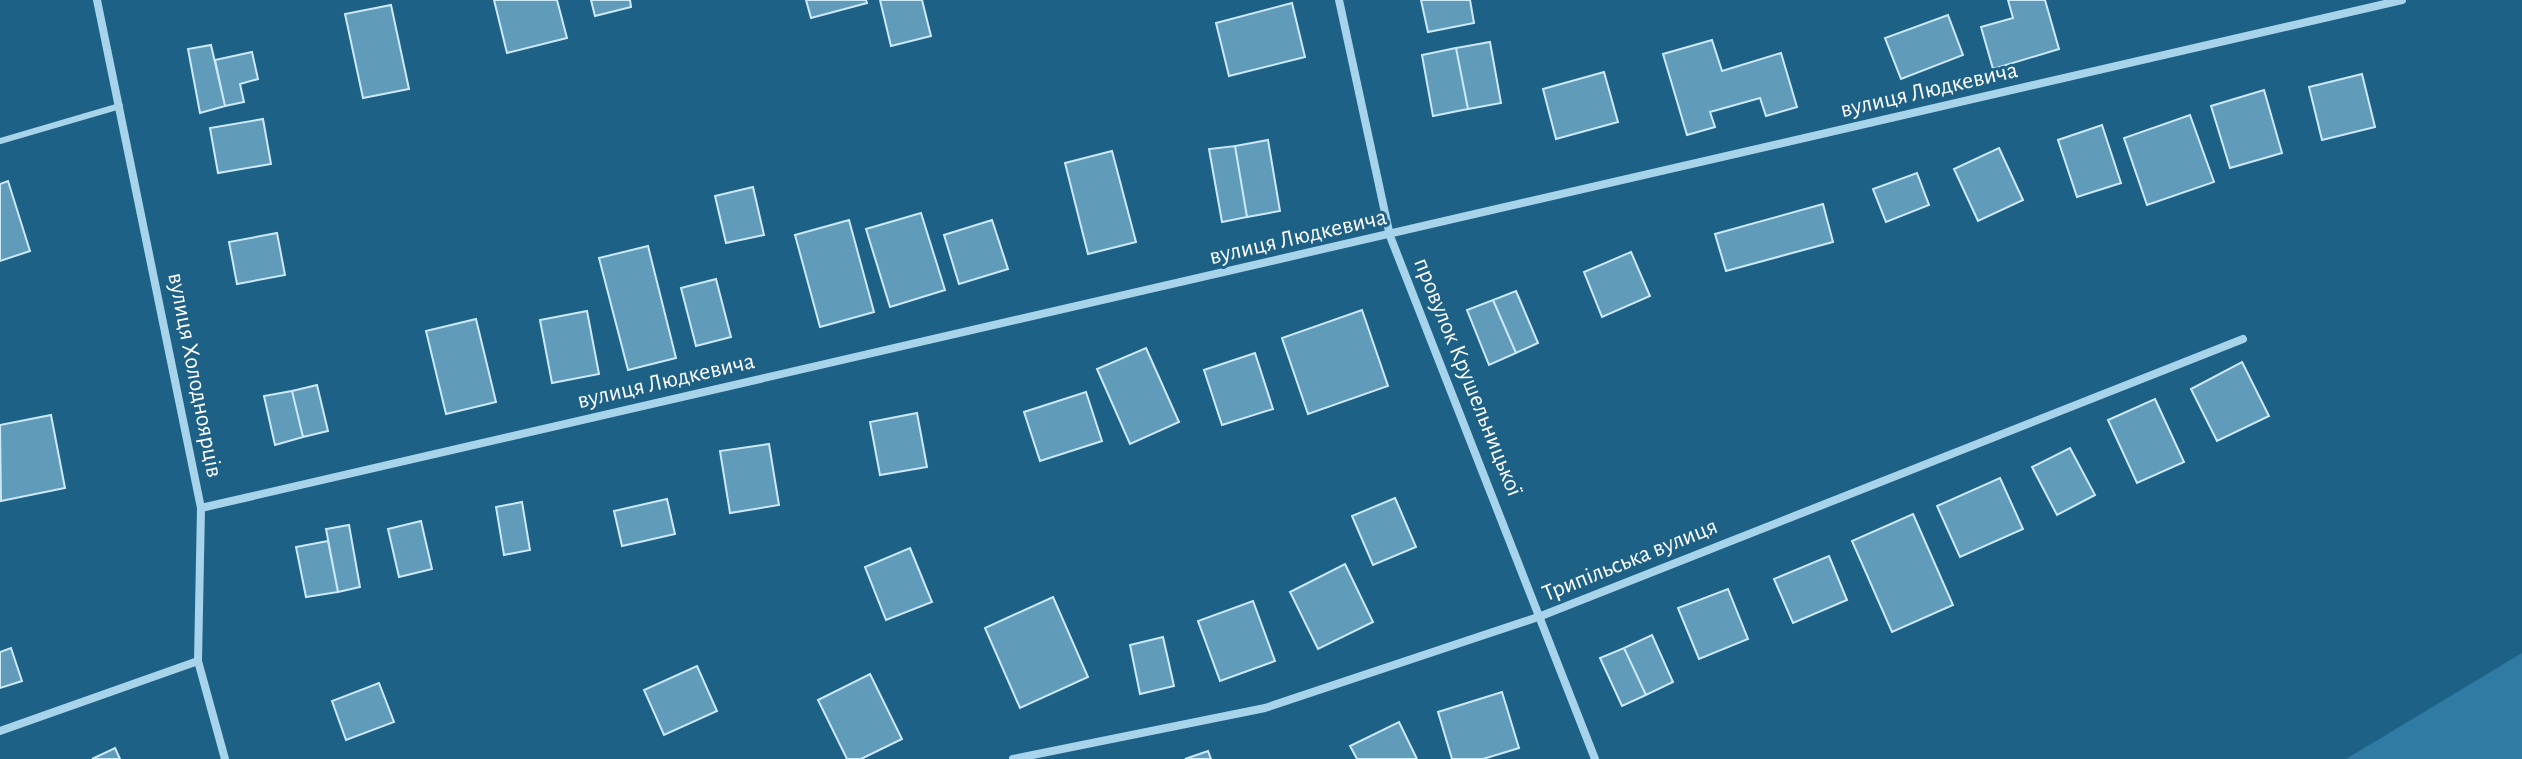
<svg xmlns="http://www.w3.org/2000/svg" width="2522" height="759" font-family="'Alegreya Sans',sans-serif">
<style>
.green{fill:#2f7ba3}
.building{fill:#609bba;stroke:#cce9f8;stroke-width:2}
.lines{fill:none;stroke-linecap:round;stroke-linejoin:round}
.service{stroke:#a7d4ea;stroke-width:6}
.minor{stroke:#a7d4ea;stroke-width:8}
.labels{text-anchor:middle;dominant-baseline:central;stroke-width:6;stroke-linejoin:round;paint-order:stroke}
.street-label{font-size:24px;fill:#fff;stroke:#1e6186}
</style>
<rect width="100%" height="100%" fill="#1e6186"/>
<path class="green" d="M 2522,653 L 2522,759 L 2346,759 Z"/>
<path class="building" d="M 494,0 L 557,0 L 567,38 L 507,53 Z
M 591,0 L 630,0 L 631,7 L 595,16 Z
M 806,0 L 866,0 L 867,3 L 811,18 Z
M 880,0 L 922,0 L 931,36 L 891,46 Z
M 1421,0 L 1470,0 L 1474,23 L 1428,32 Z
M 2008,0 L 2045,0 L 2059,49 L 1993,69 L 1981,27 L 2013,18 Z
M 1292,3 L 1305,57 L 1229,76 L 1216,23 Z
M 391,5 L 409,89 L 363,98 L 345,14 Z
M 1948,15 L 1963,55 L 1901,79 L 1885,38 Z
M 1712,40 L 1722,71 L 1781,53 L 1797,107 L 1766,116 L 1760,98 L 1710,112 L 1715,127 L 1687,135 L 1663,54 Z
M 1490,42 L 1501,103 L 1468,109 L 1456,48 Z
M 211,45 L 225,106 L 200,113 L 188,49 Z
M 1456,48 L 1468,109 L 1433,116 L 1422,55 Z
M 252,52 L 258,79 L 240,84 L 244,102 L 225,106 L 215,60 Z
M 1604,72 L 1618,122 L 1556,139 L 1543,89 Z
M 2362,74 L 2375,127 L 2322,140 L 2309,87 Z
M 2264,90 L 2282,153 L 2230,168 L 2211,106 Z
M 2190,115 L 2214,182 L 2147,205 L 2124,138 Z
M 263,119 L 271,164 L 218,173 L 210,128 Z
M 2102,125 L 2121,183 L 2077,197 L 2058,140 Z
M 1268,140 L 1280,211 L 1247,217 L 1235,146 Z
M 1235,146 L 1247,217 L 1222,222 L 1209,149 Z
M 1999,148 L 2023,200 L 1978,221 L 1954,169 Z
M 1112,151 L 1136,242 L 1088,254 L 1065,163 Z
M 1917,173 L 1929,205 L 1886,222 L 1873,189 Z
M 8,181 L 30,251 L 0,261 L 0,184 Z
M 753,187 L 764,235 L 726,243 L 715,196 Z
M 1823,204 L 1833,242 L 1726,271 L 1715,234 Z
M 921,213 L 945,290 L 890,307 L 866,229 Z
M 849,220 L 874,312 L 820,327 L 795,235 Z
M 992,220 L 1008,269 L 959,284 L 944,235 Z
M 277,233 L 285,275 L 237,284 L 229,242 Z
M 648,246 L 676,358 L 628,370 L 599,258 Z
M 1631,252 L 1650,296 L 1602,317 L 1584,272 Z
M 716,279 L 731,337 L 696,346 L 681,288 Z
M 1516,291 L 1538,343 L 1516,353 L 1493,300 Z
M 1493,300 L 1516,353 L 1489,365 L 1467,310 Z
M 1362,310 L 1388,386 L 1308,414 L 1282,338 Z
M 587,311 L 599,374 L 552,383 L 540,320 Z
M 476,319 L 496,402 L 446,414 L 426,331 Z
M 1146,348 L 1179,422 L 1130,444 L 1097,369 Z
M 1255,353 L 1273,409 L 1222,425 L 1204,370 Z
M 2242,362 L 2269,416 L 2217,441 L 2191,389 Z
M 317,385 L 328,431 L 303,437 L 292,391 Z
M 292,391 L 303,437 L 275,445 L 264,396 Z
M 1086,392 L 1102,441 L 1040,461 L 1024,412 Z
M 2155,399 L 2184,462 L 2137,483 L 2108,420 Z
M 917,413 L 927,467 L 880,475 L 870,422 Z
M 51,415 L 65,488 L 1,501 L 0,425 Z
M 769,444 L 779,505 L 730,513 L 720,451 Z
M 2070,448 L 2095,495 L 2057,515 L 2032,467 Z
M 2000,478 L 2023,529 L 1960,557 L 1937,506 Z
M 1395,498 L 1416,547 L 1373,565 L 1352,516 Z
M 667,499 L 675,534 L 622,546 L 614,511 Z
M 522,502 L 530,550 L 504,555 L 496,507 Z
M 1913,514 L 1953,605 L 1892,632 L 1852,541 Z
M 421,521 L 432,569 L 399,577 L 388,529 Z
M 349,525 L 360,587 L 338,592 L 326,529 Z
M 328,541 L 338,592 L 306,597 L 296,547 Z
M 910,548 L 932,602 L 886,620 L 865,567 Z
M 1829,556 L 1847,600 L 1793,623 L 1774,579 Z
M 1345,564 L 1373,622 L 1318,649 L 1290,592 Z
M 1728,589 L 1748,639 L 1699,659 L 1678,608 Z
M 1053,597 L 1088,677 L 1020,708 L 985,628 Z
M 1253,601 L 1275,661 L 1220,681 L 1198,621 Z
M 1652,635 L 1673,682 L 1646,695 L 1624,648 Z
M 1163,637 L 1174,686 L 1140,694 L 1130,645 Z
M 11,648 L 22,681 L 0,688 L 0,652 Z
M 1624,648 L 1646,695 L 1622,706 L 1600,658 Z
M 697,666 L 717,711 L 664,735 L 644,690 Z
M 870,674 L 902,739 L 861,759 L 847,759 L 818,700 Z
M 379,683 L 394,722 L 346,740 L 332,701 Z
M 1502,692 L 1519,748 L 1483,759 L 1452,759 L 1438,712 Z
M 1399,722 L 1417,759 L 1357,759 L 1350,746 Z
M 115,748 L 120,759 L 92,759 Z
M 1208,751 L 1211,759 L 1185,759 Z"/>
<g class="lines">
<path class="service" d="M 0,141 L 120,106"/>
<path class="minor" d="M 97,0 L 201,508 L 198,661 L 225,759
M 1339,0 L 1390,236 L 1595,759
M 201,508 L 2402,0
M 0,731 L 198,661
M 1013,759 L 1265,708 L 1541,616 L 2243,339"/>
</g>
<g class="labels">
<g class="street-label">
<text transform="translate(1929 90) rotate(-13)">вулиця Людкевича</text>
<text transform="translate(1298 237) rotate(-13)">вулиця Людкевича</text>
<text transform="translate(195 375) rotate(79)">вулиця Холодноярців</text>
<text transform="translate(1468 377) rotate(68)">провулок Крушельницької</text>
<text transform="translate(666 381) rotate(-13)">вулиця Людкевича</text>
<text transform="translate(1630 560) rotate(-22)">Трипільська вулиця</text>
</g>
</g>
</svg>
